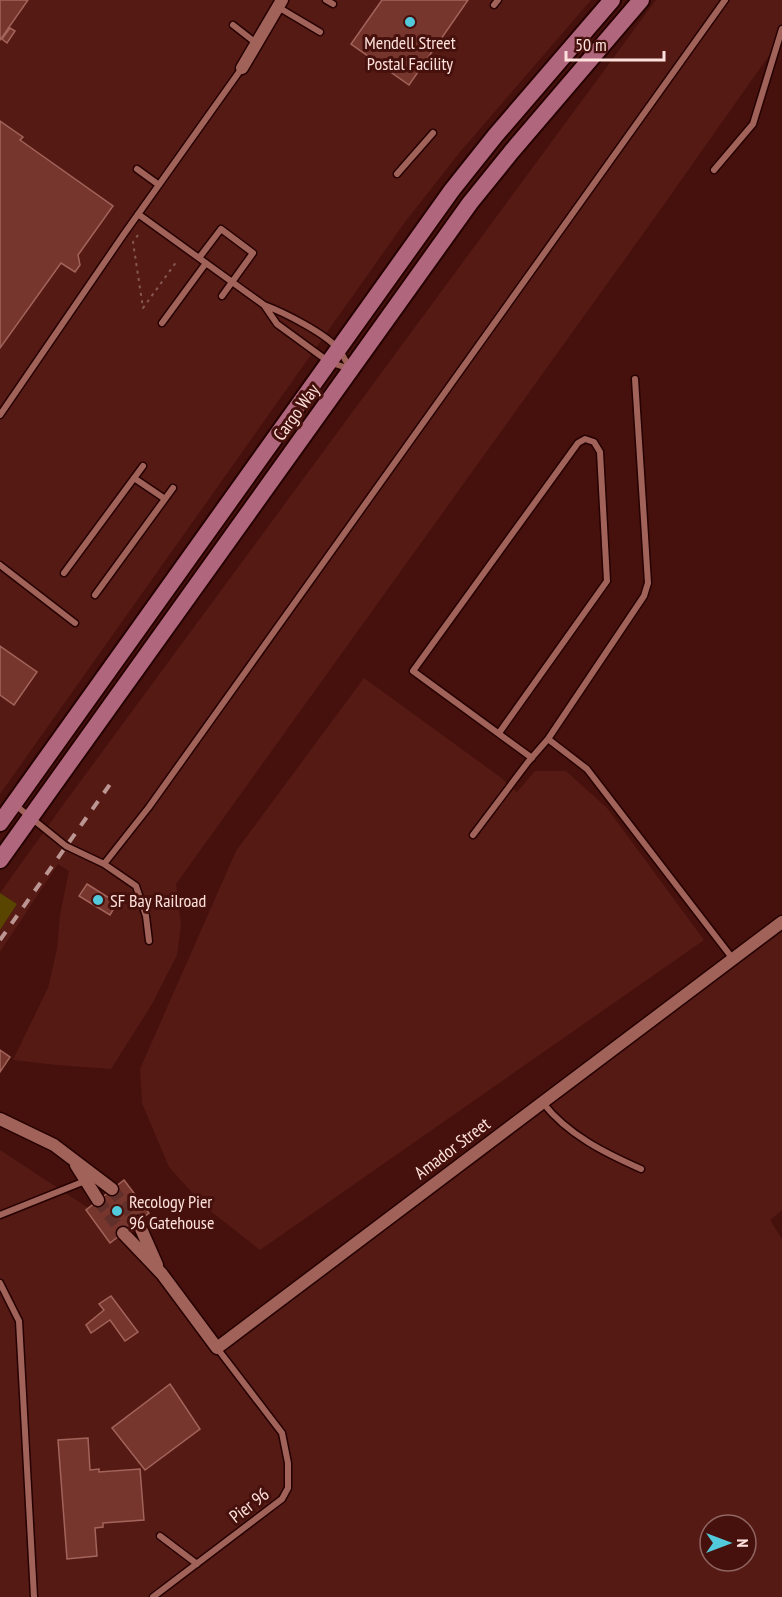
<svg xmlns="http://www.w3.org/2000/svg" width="782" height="1597" font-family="'PT Sans Narrow',sans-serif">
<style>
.built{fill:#561a15;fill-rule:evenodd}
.green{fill:#5a4500}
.building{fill:#76362d;stroke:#a2645b;stroke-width:1.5}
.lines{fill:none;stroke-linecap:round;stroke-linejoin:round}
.minor-tunnel{stroke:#62302b;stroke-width:12;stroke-dasharray:12 6;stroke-linecap:butt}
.service-casing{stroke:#250101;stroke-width:9}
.minor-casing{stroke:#250101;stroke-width:15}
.secondary-casing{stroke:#250101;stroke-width:20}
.path{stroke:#855853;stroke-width:2;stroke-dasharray:3 4.5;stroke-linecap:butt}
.service{stroke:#a06259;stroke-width:6}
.minor{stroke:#a06259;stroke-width:12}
.secondary{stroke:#b0677d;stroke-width:16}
.rail{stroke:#bc9692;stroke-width:4;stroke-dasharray:10 10;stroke-linecap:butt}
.poi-dot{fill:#53cadc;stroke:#46110c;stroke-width:2}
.labels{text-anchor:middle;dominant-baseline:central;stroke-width:6;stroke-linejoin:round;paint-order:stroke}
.poi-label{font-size:18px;fill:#fee1dd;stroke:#46110c;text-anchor:start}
.street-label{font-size:18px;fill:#fee1dd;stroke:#46110c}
</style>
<rect width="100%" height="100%" fill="#46110c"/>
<path class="built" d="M 0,0 L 591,0 L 460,152 L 405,222 L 0,794 Z
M 656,0 L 782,0 L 782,37 L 658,213 L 176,884 L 181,925 L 177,955 L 152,1004 L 111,1069 L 57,1065 L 13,1060 L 48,988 L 57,949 L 60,915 L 69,871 L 58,864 L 0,952 L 0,930 L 17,904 L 0,893 L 63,805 Z
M 364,678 L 500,777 L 517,792 L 535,771 L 566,771 L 607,808 L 704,940 L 260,1250 L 204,1206 L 169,1167 L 142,1103 L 140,1069 L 236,851 Z
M 782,926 L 782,1210 L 770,1220 L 782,1239 L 782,1597 L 0,1597 L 0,1150 L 143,1244 L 217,1347 ZM 710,1525 L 746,1525 L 746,1561 L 710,1561 Z"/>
<path class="green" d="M 0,893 L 17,904 L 0,930 Z"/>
<path class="building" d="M 0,0 L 28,0 L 0,40 Z
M 382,0 L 468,0 L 409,85 L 351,44 Z
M 10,28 L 15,31 L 7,43 L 2,39 Z
M 0,121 L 23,137 L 20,140 L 113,206 L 78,255 L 80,265 L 75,272 L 61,263 L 0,348 Z
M 0,646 L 37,672 L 14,705 L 0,695 Z
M 87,884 L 117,903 L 110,915 L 79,896 Z
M 0,1050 L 10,1057 L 0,1072 Z
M 124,1180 L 149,1213 L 110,1243 L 86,1210 Z
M 111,1296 L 138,1332 L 125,1341 L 110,1320 L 91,1333 L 86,1325 L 104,1310 L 99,1304 Z
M 170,1384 L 200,1429 L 145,1470 L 112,1428 Z
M 88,1438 L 90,1470 L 99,1469 L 99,1472 L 140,1469 L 144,1520 L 103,1523 L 103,1527 L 95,1528 L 97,1556 L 67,1559 L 58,1440 Z"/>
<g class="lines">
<path class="minor-tunnel" d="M 112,1189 L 138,1222
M 98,1200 L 123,1233"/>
<defs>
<path id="service" d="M 326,0 L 333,4
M 494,5 L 498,0
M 278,7 L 320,32
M 233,25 L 256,43
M 137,169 L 159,185
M 714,170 L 753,124 L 782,29
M 397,174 L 433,133
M 138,214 L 264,305 C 283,312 327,334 339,350 C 343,355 346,361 349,367
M 199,258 L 221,229 L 253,253 L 222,296
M 264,305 L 277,324 L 329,362 L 350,369
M 162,323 L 206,263
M 0,415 L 124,234 L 242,68
M 134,478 L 165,499
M 0,565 L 75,623
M 64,573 L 143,466
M 95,595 L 173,488
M 499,733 L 607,581 L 600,452 L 594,442 L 585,439 L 578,443 L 413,671 L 532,758
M 548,739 L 644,596 L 648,583 L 635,379
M 14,804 L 66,846 L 104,864 L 136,886 L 146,916 L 149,941
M 473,835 L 528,762 L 548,739 L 587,769 L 733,959
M 104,864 L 149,807 L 725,0
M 543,1103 C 568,1135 605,1153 641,1169
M 0,1215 L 85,1181
M 0,1283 L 19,1321 L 34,1597
M 160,1536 L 197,1564
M 153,1597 L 282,1499 L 288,1488 L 288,1463 L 282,1433 L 217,1348"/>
<path id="minor" d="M 242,68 L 282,0
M 0,1119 L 54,1145 L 112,1189
M 76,1165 L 98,1200
M 138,1222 L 157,1265
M 123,1233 L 162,1274 L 217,1348 L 782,922"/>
<path id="secondary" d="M 0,823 L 452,190 L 495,136 L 612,0
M 0,860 L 470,203 L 512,151 L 641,0"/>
</defs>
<use href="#service" class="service-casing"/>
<use href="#minor" class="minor-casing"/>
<use href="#secondary" class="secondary-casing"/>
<path class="path" d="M 138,235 L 133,242 L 143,308 L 177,261"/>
<use href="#service" class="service"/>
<use href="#minor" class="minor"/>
<use href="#secondary" class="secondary"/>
<path class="rail" d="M 0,940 L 113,780"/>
</g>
<g class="poi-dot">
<circle cx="410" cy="22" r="6"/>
<circle cx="98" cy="900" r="6"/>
<circle cx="117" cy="1211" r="6"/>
</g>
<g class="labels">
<g class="poi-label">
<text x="410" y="42" text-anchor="middle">Mendell Street<tspan x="410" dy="21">Postal Facility</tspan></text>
<text x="110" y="900">SF Bay Railroad</text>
<text x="129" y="1201">Recology Pier<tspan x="129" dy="21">96 Gatehouse</tspan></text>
</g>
<g class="street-label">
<text transform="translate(296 412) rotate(-54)">Cargo Way</text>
<text transform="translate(452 1148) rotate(-37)">Amador Street</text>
<text transform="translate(249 1505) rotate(-38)">Pier 96</text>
</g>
</g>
<g transform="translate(728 1543) rotate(90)"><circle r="28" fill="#46110c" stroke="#906460" stroke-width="1.5"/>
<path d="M0-4.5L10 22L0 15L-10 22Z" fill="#53cadc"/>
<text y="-9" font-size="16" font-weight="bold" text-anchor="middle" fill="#fee1dd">N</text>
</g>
<path d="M566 51v9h98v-9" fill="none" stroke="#fee1dd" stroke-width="3"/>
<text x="575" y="51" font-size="18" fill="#fee1dd" stroke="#46110c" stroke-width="4.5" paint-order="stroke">50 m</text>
</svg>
